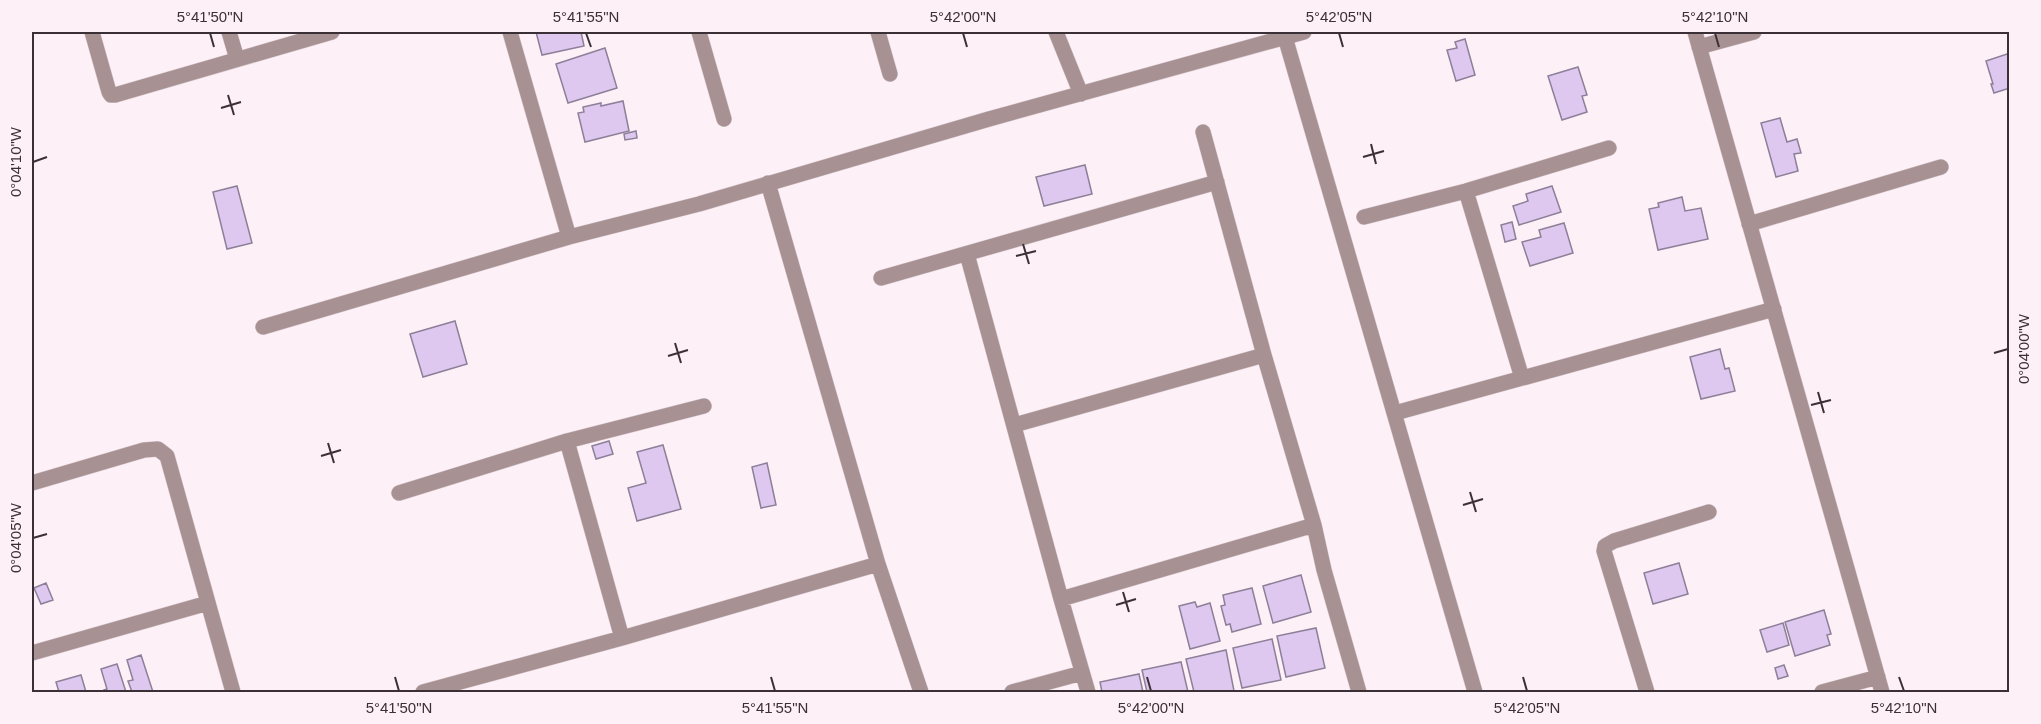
<svg xmlns="http://www.w3.org/2000/svg" width="2041" height="724" font-family="Helvetica,sans-serif">
<style>
.building{fill:#dec8ef;stroke:#8d7f98;stroke-width:1.5}
.lines{fill:none;stroke-linecap:round;stroke-linejoin:round}
.minor-casing{stroke:#dacdd4;stroke-width:16}
.minor{stroke:#a89193;stroke-width:15}
.ticks{fill:none;stroke:#3c3037;stroke-width:2}
.neatline{fill:none;stroke:#3c3037;stroke-width:2}
.ticks-label{font-size:15px;text-anchor:middle;fill:#3c3037}
</style>
<rect width="100%" height="100%" fill="#fdf0f7"/>
<path class="building" d="M 536,32 L 581,32 L 584,46 L 542,55 Z
M 1465,39 L 1475,75 L 1456,81 L 1447,50 L 1457,48 L 1455,42 Z
M 605,48 L 617,88 L 568,103 L 556,64 Z
M 2010,53 L 2010,88 L 1994,93 L 1991,84 L 1993,84 L 1986,61 Z
M 1578,67 L 1587,95 L 1582,96 L 1587,112 L 1562,120 L 1548,76 Z
M 623,101 L 629,131 L 585,142 L 578,113 L 584,112 L 583,107 L 601,103 L 601,106 Z
M 1780,118 L 1787,142 L 1797,139 L 1801,153 L 1794,154 L 1798,171 L 1776,177 L 1761,123 Z
M 636,131 L 637,138 L 625,140 L 624,134 Z
M 1085,165 L 1092,194 L 1044,206 L 1036,177 Z
M 237,186 L 252,243 L 227,249 L 213,192 Z
M 1552,186 L 1561,212 L 1519,225 L 1513,206 L 1528,201 L 1526,194 Z
M 1682,197 L 1685,211 L 1701,208 L 1708,239 L 1658,250 L 1649,209 L 1659,207 L 1658,203 Z
M 1512,222 L 1516,239 L 1505,242 L 1501,225 Z
M 1564,223 L 1573,253 L 1530,266 L 1522,242 L 1541,237 L 1539,230 Z
M 455,321 L 467,364 L 423,377 L 410,334 Z
M 1720,349 L 1725,369 L 1729,368 L 1735,391 L 1701,399 L 1690,357 Z
M 609,441 L 613,454 L 596,459 L 592,446 Z
M 663,445 L 681,509 L 637,521 L 628,488 L 646,483 L 637,452 Z
M 767,463 L 776,505 L 761,508 L 752,467 Z
M 1679,563 L 1688,594 L 1653,604 L 1644,573 Z
M 1301,575 L 1311,612 L 1273,623 L 1263,586 Z
M 46,583 L 53,600 L 41,604 L 34,588 Z
M 1252,588 L 1261,624 L 1232,632 L 1230,624 L 1226,625 L 1221,606 L 1225,605 L 1223,595 Z
M 1195,602 L 1197,607 L 1210,603 L 1220,641 L 1190,649 L 1179,606 Z
M 1824,610 L 1831,634 L 1827,635 L 1830,645 L 1795,656 L 1785,622 Z
M 1783,623 L 1789,645 L 1767,652 L 1760,630 Z
M 1316,628 L 1325,668 L 1286,677 L 1277,636 Z
M 1272,639 L 1281,680 L 1242,688 L 1233,648 Z
M 1226,650 L 1234,691 L 1194,692 L 1186,659 Z
M 141,655 L 153,692 L 132,692 L 128,681 L 133,680 L 127,660 Z
M 1181,662 L 1188,692 L 1147,692 L 1142,670 Z
M 117,664 L 126,692 L 105,692 L 104,690 L 107,689 L 101,669 Z
M 1784,665 L 1788,676 L 1778,679 L 1775,668 Z
M 1139,674 L 1143,692 L 1102,692 L 1100,682 Z
M 81,675 L 86,692 L 59,692 L 56,682 Z"/>
<g class="lines">
<defs>
<path id="minor" d="M 92,32 L 109,92 L 111,95 L 115,95 L 332,32
M 229,32 L 237,59
M 510,32 L 569,237
M 699,32 L 724,119
M 878,32 L 890,74
M 1056,32 L 1081,94
M 1695,32 L 1882,692
M 1285,37 L 1475,692
M 1699,47 L 1754,32
M 1203,132 L 1264,355 L 1314,525 L 1324,570 L 1359,692
M 768,183 L 878,564 L 921,692
M 1466,191 L 1522,378
M 1364,217 L 1466,191 L 1609,148
M 1749,224 L 1941,167
M 967,254 L 1061,599 L 1088,692
M 881,278 L 1217,182
M 263,327 L 569,237 L 699,204 L 989,119 L 1304,32
M 1395,413 L 1774,309
M 1014,425 L 1264,355
M 567,441 L 622,638
M 32,483 L 144,450 L 158,449 L 167,456 L 233,692
M 399,493 L 567,441 L 704,406
M 1061,599 L 1314,525
M 32,653 L 208,603
M 423,692 L 622,638 L 878,564
M 1012,692 L 1082,673
M 1647,692 L 1604,551 L 1605,546 L 1614,541 L 1709,512
M 1822,692 L 1878,677"/>
</defs>
<use href="#minor" class="minor-casing"/>
<use href="#minor" class="minor"/>
</g>
<path class="ticks" d="M 210,33 L 214,47M 586,33 L 591,47M 963,33 L 967,47M 1339,33 L 1343,47M 1715,33 L 1719,47M 228,95 L 234,115M 221,108 L 241,102M 1371,144 L 1376,164M 1363,157 L 1384,151M 33,162 L 47,157M 1023,244 L 1029,264M 1016,256 L 1036,251M 675,343 L 681,363M 1994,353 L 2008,349M 668,356 L 688,350M 1818,392 L 1824,413M 1811,405 L 1831,400M 328,443 L 334,463M 321,456 L 341,450M 1470,492 L 1476,512M 1463,505 L 1483,499M 33,538 L 47,534M 1123,592 L 1129,612M 1116,605 L 1136,599M 395,677 L 399,691M 771,677 L 775,691M 1147,677 L 1151,691M 1523,677 L 1527,691M 1899,677 L 1904,691"/>
<rect width="2041" height="724" fill="none" stroke="#fdf0f7" stroke-width="66"/>
<rect x="33" y="33" width="1975" height="658" class="neatline"/>
<g class="ticks-label">
<text x="210" y="22">5°41'50"N</text>
<text x="586" y="22">5°41'55"N</text>
<text x="963" y="22">5°42'00"N</text>
<text x="1339" y="22">5°42'05"N</text>
<text x="1715" y="22">5°42'10"N</text>
<text transform="translate(16 162) rotate(-90)" y="5">0°04'10"W</text>
<text transform="translate(2024 349) rotate(-90)" y="5">0°04'00"W</text>
<text transform="translate(16 538) rotate(-90)" y="5">0°04'05"W</text>
<text x="399" y="713">5°41'50"N</text>
<text x="775" y="713">5°41'55"N</text>
<text x="1151" y="713">5°42'00"N</text>
<text x="1527" y="713">5°42'05"N</text>
<text x="1904" y="713">5°42'10"N</text>
</g>
</svg>
